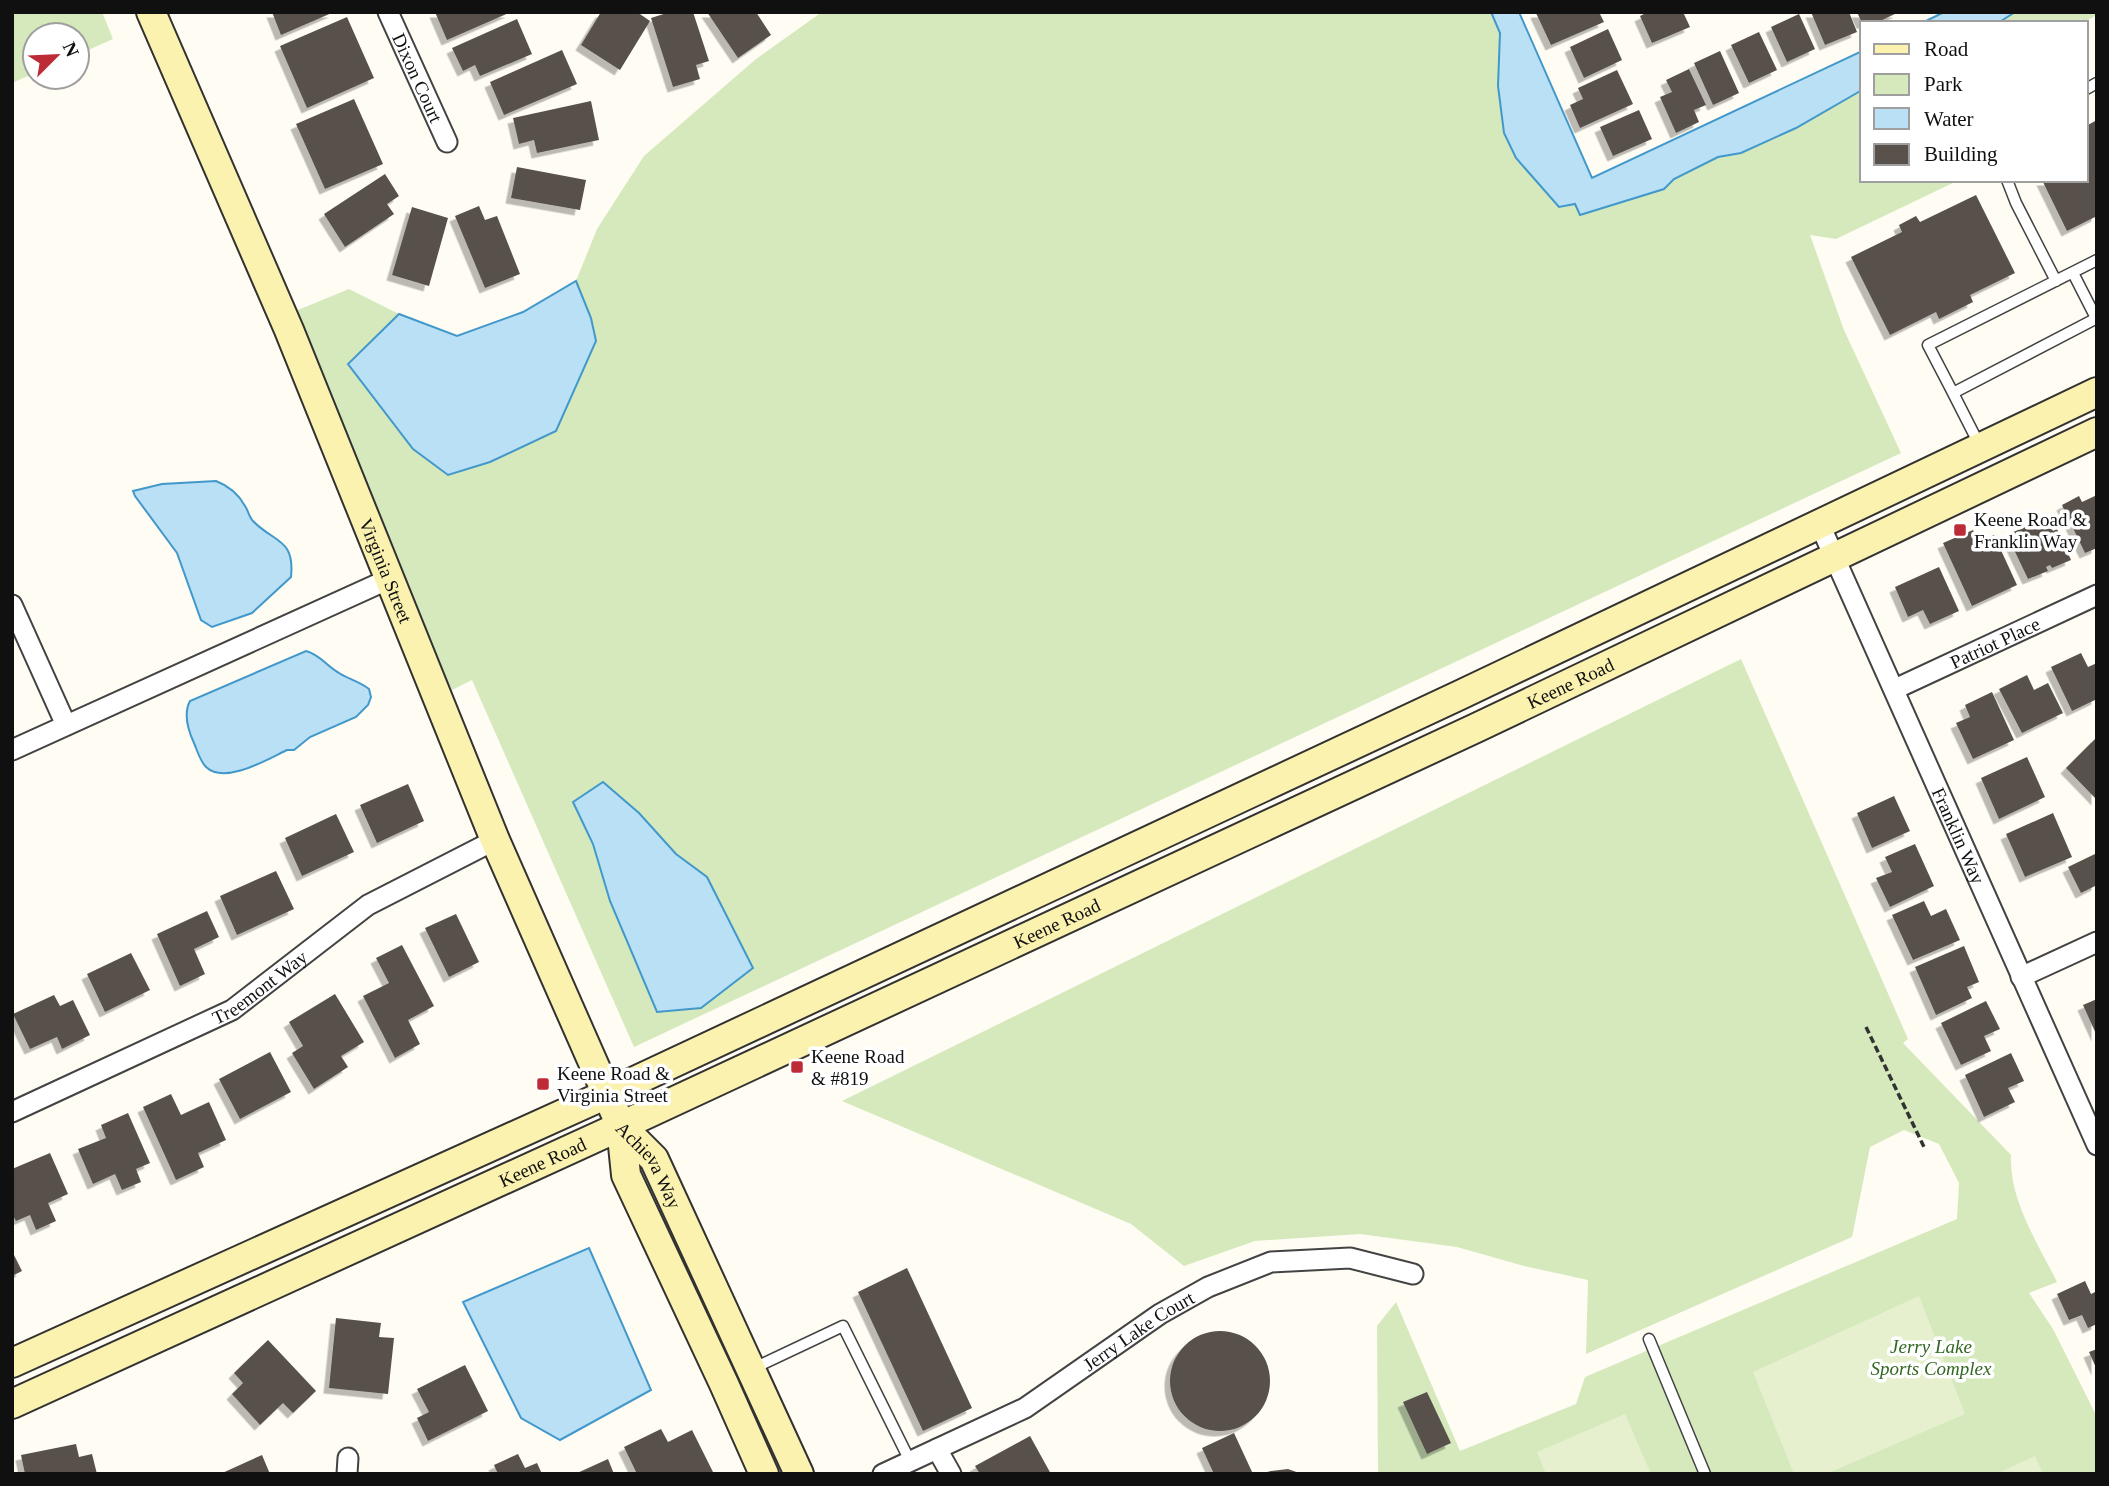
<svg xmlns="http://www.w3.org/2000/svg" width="2109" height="1486" font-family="Georgia,serif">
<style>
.green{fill:#d5e9bd;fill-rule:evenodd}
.pitch{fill:#e6f0ce}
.water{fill:#b9e0f5;stroke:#4298ca;stroke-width:2}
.building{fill:#58514c;filter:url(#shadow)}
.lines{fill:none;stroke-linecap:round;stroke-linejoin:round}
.lane-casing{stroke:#434343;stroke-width:13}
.street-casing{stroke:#434343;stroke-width:23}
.secondary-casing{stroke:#323232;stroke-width:32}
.path{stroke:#323232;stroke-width:3.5;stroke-dasharray:7 3.5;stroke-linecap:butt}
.lane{stroke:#fff;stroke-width:10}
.street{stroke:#fff;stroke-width:19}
.secondary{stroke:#fcf2b0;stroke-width:28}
.poi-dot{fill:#bd2b36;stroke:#fff;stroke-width:2.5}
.labels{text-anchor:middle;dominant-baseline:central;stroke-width:7;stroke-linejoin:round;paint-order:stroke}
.street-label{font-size:19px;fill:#101010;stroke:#fff}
.poi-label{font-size:19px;fill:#101010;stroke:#fff;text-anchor:start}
.park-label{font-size:19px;font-style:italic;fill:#326721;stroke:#fff}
</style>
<defs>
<filter id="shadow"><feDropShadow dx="-5.5" dy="5.5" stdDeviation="0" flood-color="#0004"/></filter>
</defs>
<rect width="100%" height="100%" fill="#fffcf3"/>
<path class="green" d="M 12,12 L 102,12 L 113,39 L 77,55 L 77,35 L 35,35 L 35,73 L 12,83 Z
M 822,12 L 1491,12 L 1500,33 L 1498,86 L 1546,190 L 1559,207 L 1664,189 L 1674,179 L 1718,157 L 1741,153 L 1796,128 L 1862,90 L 1862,180 L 1959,180 L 1836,239 L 1810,235 L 1844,330 L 1901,453 L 634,1047 L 472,680 L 452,690 L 426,639 L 293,312 L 349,289 L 399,314 L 348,364 L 371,392 L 591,318 L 576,281 L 597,229 L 644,156 L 756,59 ZM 573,802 L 639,813 L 676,854 L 707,877 L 610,901 L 593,844 Z
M 2015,12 L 2097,12 L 2097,15 L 2082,23 L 1998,23 Z
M 1741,659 L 1908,1039 L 1903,1043 L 2011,1155 C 2009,1201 2038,1243 2057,1282 L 2029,1293 L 2053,1329 L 2097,1417 L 2097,1474 L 1378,1474 L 1377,1326 L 1396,1302 L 1460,1451 L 1576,1404 L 1585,1377 L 1957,1219 L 1959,1183 L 1939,1144 L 1904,1130 L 1870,1147 L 1852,1237 L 1586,1354 L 1588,1280 L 1524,1266 L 1457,1247 L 1360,1234 L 1255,1241 L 1184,1266 L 1131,1224 L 842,1101 Z"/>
<path class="pitch" d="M 1919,1296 L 1965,1414 L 1826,1474 L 1794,1474 L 1753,1372 Z
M 1625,1414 L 1651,1474 L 1546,1474 L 1537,1452 Z
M 2035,1456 L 2043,1474 L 1996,1474 Z"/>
<path class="water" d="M 1491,12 L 1519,12 L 1592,178 L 1862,51 L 1862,90 L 1796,128 L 1741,153 L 1718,157 L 1674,179 L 1664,189 L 1580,215 L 1575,204 L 1559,207 L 1516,158 L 1504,133 L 1498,86 L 1500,33 Z
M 1944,12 L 2015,12 L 1998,23 L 1922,23 Z
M 576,281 L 591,318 L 596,341 L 556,431 L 490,462 L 448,475 L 413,449 L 348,364 L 399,314 L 457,336 L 523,312 Z
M 216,481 C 229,486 238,493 245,506 C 248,510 249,517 253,521 C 274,543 295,538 291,577 L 252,613 L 212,627 L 201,620 L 177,553 L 135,496 L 133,491 L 162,484 Z
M 306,651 C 321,655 326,666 339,673 C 348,679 359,681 369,689 L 371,697 L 368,705 L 356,717 L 310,737 L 294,750 L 287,750 C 268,759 225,785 206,767 C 200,761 197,750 194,743 C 188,730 183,714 190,701 Z
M 603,782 L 639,813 L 676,854 L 707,877 L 753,968 L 701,1008 L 657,1012 L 610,901 L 593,844 L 573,802 Z
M 589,1248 L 651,1390 L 560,1440 L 521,1418 L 463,1302 Z"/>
<path class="building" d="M 272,12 L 334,12 L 281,35 Z
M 435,12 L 511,12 L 447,40 Z
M 601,12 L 637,12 L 650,21 L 620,70 L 581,45 Z
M 670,12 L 693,12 L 709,61 L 696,65 L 700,79 L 673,87 L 651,18 Z
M 707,12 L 756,12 L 771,35 L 738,58 Z
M 1538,12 L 1599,12 L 1604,22 L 1551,45 L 1536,13 Z
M 1648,12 L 1683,12 L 1690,27 L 1652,43 L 1640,16 Z
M 1811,12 L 1849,12 L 1857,32 L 1825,45 Z
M 1857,12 L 1899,12 L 1876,23 L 1862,23 Z
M 1799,14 L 1815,49 L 1787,62 L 1771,27 Z
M 347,17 L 374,78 L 307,108 L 280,46 Z
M 517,19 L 532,54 L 480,76 L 475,65 L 463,71 L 452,48 Z
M 1608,29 L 1622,60 L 1584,78 L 1570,47 Z
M 1759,32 L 1777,70 L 1749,83 L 1731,45 Z
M 562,50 L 577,84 L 504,115 L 490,82 Z
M 1720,51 L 1739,93 L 1713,105 L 1694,63 Z
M 1689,69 L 1706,105 L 1694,110 L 1699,122 L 1676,133 L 1660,97 L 1672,92 L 1666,80 Z
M 1617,70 L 1633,104 L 1580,128 L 1570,105 L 1583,99 L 1578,88 Z
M 354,99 L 383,164 L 325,189 L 296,124 Z
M 591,101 L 599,140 L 537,153 L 534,140 L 519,144 L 513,118 Z
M 1639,110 L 1652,139 L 1613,156 L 1600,127 Z
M 2097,120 L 2097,216 L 2067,231 L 2042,180 L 2086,180 L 2086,126 Z
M 517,167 L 586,180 L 580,210 L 511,198 Z
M 385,174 L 399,196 L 387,204 L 394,214 L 345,247 L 324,214 Z
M 1976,195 L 2015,273 L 1970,295 L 1973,302 L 1939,319 L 1936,312 L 1890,335 L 1851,257 L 1902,232 L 1899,225 L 1916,216 L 1920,222 Z
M 479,206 L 485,220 L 497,216 L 520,274 L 485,288 L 455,216 Z
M 412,207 L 448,218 L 429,286 L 392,275 Z
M 2097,495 L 2097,548 L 2085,553 L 2062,505 L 2079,496 L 2082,502 Z
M 2046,517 L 2053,531 L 2057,529 L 2071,560 L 2052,568 L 2050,565 L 2046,567 L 2048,571 L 2028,579 L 2007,535 Z
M 1973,530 L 1979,542 L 1994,535 L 2017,585 L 1972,606 L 1943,543 Z
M 1939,567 L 1959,611 L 1930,624 L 1923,610 L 1908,617 L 1895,587 Z
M 2081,653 L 2088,667 L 2097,663 L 2097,699 L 2072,711 L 2051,667 Z
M 2027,675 L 2034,690 L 2048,683 L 2063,713 L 2022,733 L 1999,689 Z
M 1992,692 L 2014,740 L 1973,759 L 1956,723 L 1970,717 L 1965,705 Z
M 2097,737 L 2097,800 L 2066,768 Z
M 2027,757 L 2045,797 L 1999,819 L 1981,778 Z
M 408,784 L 424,821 L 377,843 L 360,805 Z
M 1894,796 L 1910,831 L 1872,848 L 1857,813 Z
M 2053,813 L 2072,857 L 2025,877 L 2006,834 Z
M 336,814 L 354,852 L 302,876 L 285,838 Z
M 1915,844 L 1934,886 L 1890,907 L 1876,878 L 1892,872 L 1885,857 Z
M 2097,853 L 2097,885 L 2081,893 L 2068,867 Z
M 276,871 L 294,909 L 237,935 L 220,896 Z
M 1924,901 L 1931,916 L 1946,909 L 1960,940 L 1913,960 L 1892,915 Z
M 207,911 L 219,937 L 194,949 L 205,974 L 180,986 L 157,934 Z
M 456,914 L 479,962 L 449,977 L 425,928 Z
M 402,945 L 434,1006 L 408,1020 L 420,1044 L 395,1058 L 363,996 L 389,983 L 376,958 Z
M 1964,946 L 1979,982 L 1967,987 L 1972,998 L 1936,1015 L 1915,967 Z
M 131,953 L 150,990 L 105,1012 L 87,974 Z
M 335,994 L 364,1042 L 341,1056 L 348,1067 L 314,1089 L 292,1053 L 303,1046 L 289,1022 Z
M 54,995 L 60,1006 L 73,1000 L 90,1035 L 62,1049 L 57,1037 L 30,1049 L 13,1014 Z
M 2097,999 L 2097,1036 L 2083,1005 Z
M 1986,1001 L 2000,1029 L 1984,1036 L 1991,1051 L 1961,1065 L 1941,1023 Z
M 270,1052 L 291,1092 L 240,1119 L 219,1079 Z
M 2011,1053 L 2024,1081 L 2008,1088 L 2015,1102 L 1984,1117 L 1965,1075 Z
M 171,1094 L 181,1115 L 209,1102 L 226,1140 L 198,1153 L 204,1167 L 176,1180 L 143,1107 Z
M 128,1113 L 150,1163 L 136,1169 L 141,1182 L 122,1190 L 115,1174 L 93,1184 L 78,1149 L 106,1138 L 101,1125 Z
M 50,1153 L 68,1194 L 48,1203 L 56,1221 L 36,1230 L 30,1215 L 16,1221 L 12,1214 L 12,1169 Z
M 12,1251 L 22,1271 L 12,1276 Z
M 907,1268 L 972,1408 L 923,1431 L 858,1292 Z
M 2085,1281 L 2091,1294 L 2097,1291 L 2097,1324 L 2088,1328 L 2082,1315 L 2069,1320 L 2057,1294 Z
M 336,1318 L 381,1323 L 379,1337 L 394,1338 L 388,1394 L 329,1388 Z
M1170 1381a50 50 0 1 1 100 0a50 50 0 1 1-100 0Z
M 268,1340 L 316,1391 L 293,1413 L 283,1403 L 260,1425 L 232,1394 L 243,1383 L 234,1373 Z
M 2097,1349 L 2097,1370 L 2089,1352 Z
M 465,1365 L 488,1411 L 428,1441 L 417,1418 L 429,1412 L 417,1389 Z
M 1427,1392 L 1451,1443 L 1427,1454 L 1403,1402 Z
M 661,1429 L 668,1442 L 692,1430 L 714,1474 L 637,1474 L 624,1447 Z
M 1234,1433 L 1253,1474 L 1214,1474 L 1202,1448 Z
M 1030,1436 L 1051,1474 L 980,1474 L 975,1466 Z
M 76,1444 L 79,1457 L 92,1454 L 97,1474 L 25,1474 L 21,1455 Z
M 518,1454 L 525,1468 L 537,1463 L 542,1474 L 498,1474 L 494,1465 Z
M 262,1455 L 270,1474 L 220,1474 Z
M 608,1459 L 614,1474 L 575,1474 Z
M 1288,1469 L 1302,1474 L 1263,1473 L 1271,1471 Z"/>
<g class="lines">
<defs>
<path id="lane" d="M 2086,89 L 2097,83
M 2007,180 L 2016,203 L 2056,281
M 2097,260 L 1928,345 L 1953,393 L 2097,318
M 2073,273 L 2097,320
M 1953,393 L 1980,446
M 1649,1339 L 1705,1474
M 752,1369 L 843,1326 L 910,1461"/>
<g id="street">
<path id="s1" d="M 388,12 L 447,142"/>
<path id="s2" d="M 1820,525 L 2097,1145"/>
<path d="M 12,605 L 66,725"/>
<path id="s3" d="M 1895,689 L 2097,595"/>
<path d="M 12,750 L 389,579"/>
<path d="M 2021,977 L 2097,942"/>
<path id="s4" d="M 12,1112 L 232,1010 L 368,905 L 495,840"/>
<path d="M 937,1449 L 951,1474"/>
<path d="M 347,1474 L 348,1458"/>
<path id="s5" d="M 883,1474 L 1025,1408 L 1160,1314 L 1208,1287 L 1271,1262 L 1350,1258 L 1413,1274"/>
</g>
<g id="secondary">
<path id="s6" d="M 151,12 L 289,330 L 495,840 L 621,1126 L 626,1175 L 724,1384 L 764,1474"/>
<path id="s7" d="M 621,1126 L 654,1159 L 799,1474"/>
<path d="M 12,1363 L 607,1094 L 1460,695 L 2097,392"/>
<path id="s8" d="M 12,1404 L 621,1126 L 1476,728 L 2097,432"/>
</g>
</defs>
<use href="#lane" class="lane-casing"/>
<use href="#street" class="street-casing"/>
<use href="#secondary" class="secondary-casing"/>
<path class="path" d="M 1866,1027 L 1925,1149"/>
<use href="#lane" class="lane"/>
<use href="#street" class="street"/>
<use href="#secondary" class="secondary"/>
</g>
<g class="poi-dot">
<rect x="1953" y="523" width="14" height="14" rx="3.5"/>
<rect x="790" y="1060" width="14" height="14" rx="3.5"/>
<rect x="536" y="1077" width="14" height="14" rx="3.5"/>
</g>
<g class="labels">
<g class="street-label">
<text stroke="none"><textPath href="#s1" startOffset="72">Dixon Court</textPath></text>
<text stroke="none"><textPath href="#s6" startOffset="606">Virginia Street</textPath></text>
<text stroke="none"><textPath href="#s3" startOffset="110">Patriot Place</textPath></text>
<text stroke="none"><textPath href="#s8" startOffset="1717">Keene Road</textPath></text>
<text stroke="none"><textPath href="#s2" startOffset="340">Franklin Way</textPath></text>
<text stroke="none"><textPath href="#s8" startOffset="1150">Keene Road</textPath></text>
<text stroke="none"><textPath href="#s4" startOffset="278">Treemont Way</textPath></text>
<text stroke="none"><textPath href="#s8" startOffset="583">Keene Road</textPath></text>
<text stroke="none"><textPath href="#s7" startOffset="49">Achieva Way</textPath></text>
<text stroke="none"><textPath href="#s5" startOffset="294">Jerry Lake Court</textPath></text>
</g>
<g class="poi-label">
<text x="1974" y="519">Keene Road &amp;<tspan x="1974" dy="22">Franklin Way</tspan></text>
<text x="811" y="1056">Keene Road<tspan x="811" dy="22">&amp; #819</tspan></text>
<text x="557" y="1073">Keene Road &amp;<tspan x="557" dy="22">Virginia Street</tspan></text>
</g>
<g class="park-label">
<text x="1931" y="1346">Jerry Lake<tspan x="1931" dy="22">Sports Complex</tspan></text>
</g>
</g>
<rect width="2109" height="1486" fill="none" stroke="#101010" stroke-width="28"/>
<rect x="1860" y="21" width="228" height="161" fill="#ffffff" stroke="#9f9f9f" stroke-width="2"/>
<rect x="1874" y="44" width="35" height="10" fill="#fcf2b0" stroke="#9f9f9f" stroke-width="2"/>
<text x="1924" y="56" font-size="21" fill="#101010">Road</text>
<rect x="1874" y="74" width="35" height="21" fill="#d5e9bd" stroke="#9f9f9f" stroke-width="2"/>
<text x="1924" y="91" font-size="21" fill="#101010">Park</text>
<rect x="1874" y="108" width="35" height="21" fill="#b9e0f5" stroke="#9f9f9f" stroke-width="2"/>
<text x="1924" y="126" font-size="21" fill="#101010">Water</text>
<rect x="1874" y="144" width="35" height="21" fill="#58514c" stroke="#9f9f9f" stroke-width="2"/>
<text x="1924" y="161" font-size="21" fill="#101010">Building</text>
<g transform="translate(56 56) rotate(66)"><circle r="33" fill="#ffffff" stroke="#9f9f9f" stroke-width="2"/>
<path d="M0-5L12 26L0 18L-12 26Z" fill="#bd2b36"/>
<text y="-10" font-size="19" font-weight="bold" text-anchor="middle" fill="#101010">N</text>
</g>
</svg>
